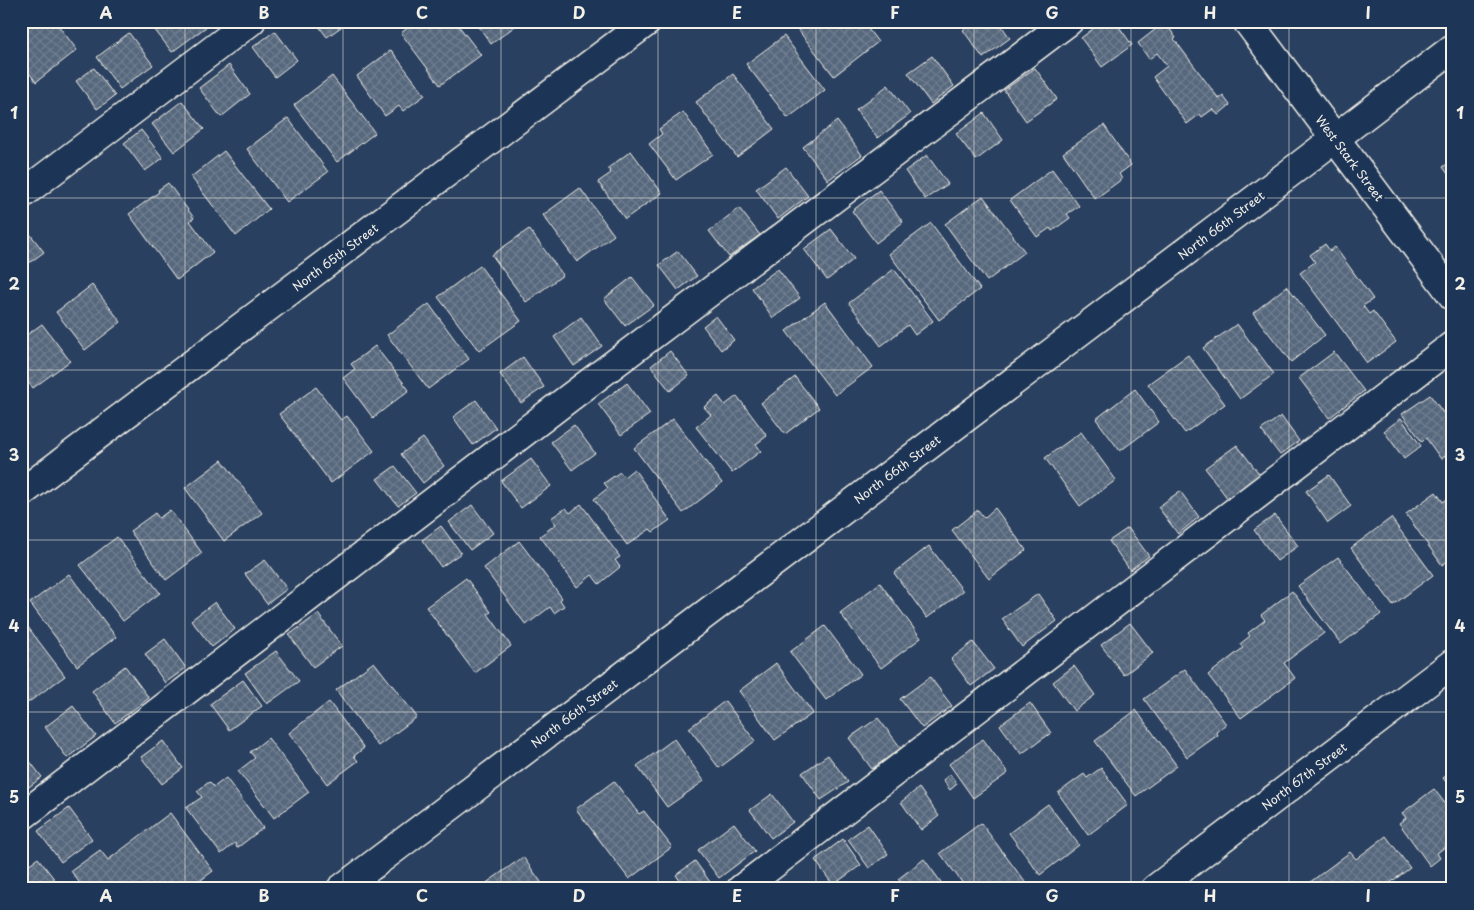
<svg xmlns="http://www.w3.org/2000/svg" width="1474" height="910" font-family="'Playpen Sans',sans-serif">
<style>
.building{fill:url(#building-cross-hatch);stroke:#f4f1e8}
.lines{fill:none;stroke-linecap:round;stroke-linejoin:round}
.minor-casing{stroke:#f4f1e8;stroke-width:31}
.minor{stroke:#1d3557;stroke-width:28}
.grid{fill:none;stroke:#f4f1e8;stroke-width:1;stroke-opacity:0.55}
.labels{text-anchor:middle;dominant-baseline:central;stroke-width:5;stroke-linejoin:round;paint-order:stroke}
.street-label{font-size:12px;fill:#f4f1e8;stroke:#1d3557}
.neatline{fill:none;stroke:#f4f1e8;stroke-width:2}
.grid-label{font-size:16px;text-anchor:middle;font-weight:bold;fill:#f4f1e8}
</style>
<defs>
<pattern id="building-cross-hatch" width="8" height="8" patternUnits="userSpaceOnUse" patternTransform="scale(1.25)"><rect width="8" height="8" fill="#56677d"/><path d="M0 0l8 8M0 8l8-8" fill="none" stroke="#6f7d8f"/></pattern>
</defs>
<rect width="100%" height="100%" fill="#2a4060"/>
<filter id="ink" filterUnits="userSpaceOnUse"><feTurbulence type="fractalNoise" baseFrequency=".02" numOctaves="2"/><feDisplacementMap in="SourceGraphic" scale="10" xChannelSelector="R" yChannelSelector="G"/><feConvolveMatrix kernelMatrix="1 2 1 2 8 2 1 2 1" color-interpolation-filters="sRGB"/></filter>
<g filter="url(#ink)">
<path class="building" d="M 21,21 L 55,21 L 77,50 L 36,82 L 21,62 Z
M 156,21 L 201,21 L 206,27 L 172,52 L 151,25 Z
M 315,21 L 347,21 L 348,22 L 327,37 Z
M 417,21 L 455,21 L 481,55 L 440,85 L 401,33 Z
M 475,21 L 516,21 L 518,24 L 491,44 Z
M 802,21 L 862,21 L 878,42 L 834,76 L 795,26 Z
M 876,21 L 891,21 L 881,29 Z
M 975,21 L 998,21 L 1010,38 L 983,58 L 963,30 Z
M 1103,21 L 1115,21 L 1132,45 L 1102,67 L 1081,38 Z
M 1165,22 L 1176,38 L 1174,39 L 1219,99 L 1223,96 L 1230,105 L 1218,115 L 1213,109 L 1202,117 L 1200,114 L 1187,124 L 1153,77 L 1167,66 L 1157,53 L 1149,59 L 1138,43 Z
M 275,31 L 297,60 L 275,77 L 253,47 Z
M 129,33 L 153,65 L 120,89 L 97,57 Z
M 784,36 L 825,90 L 788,118 L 746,64 Z
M 391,50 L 425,95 L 403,111 L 399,106 L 385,116 L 357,76 Z
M 932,56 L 954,86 L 931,104 L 908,73 Z
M 229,65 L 250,94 L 221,117 L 199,88 Z
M 94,68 L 115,96 L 97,109 L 76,81 Z
M 1035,68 L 1057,99 L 1026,121 L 1004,90 Z
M 733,74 L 774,129 L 737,157 L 696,102 Z
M 332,76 L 375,133 L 337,162 L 294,105 Z
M 888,85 L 910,114 L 878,138 L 856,110 Z
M 182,101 L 204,129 L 174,152 L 152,124 Z
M 683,112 L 713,154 L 676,180 L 649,144 L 662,134 L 659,129 Z
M 984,113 L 1003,140 L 976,160 L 956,134 Z
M 288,118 L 328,172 L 287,202 L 247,149 Z
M 837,121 L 862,155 L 828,180 L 803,147 Z
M 1104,125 L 1131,165 L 1119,174 L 1122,179 L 1095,199 L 1063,153 Z
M 141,130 L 163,158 L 145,171 L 124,143 Z
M 224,151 L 269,209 L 236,236 L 191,177 Z
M 631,151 L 662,193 L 625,219 L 598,182 L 611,173 L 608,168 Z
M 927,155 L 948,184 L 925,199 L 905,171 Z
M 1453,160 L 1453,181 L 1443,167 Z
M 786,167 L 808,196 L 778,219 L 756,189 Z
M 1052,169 L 1079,206 L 1067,214 L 1070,218 L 1052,231 L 1050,228 L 1037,237 L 1010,200 Z
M 168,183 L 194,218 L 190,221 L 213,252 L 177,280 L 129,214 L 159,192 L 158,190 Z
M 580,188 L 614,235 L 577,262 L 543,215 Z
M 879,190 L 903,222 L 876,243 L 852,211 Z
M 983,196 L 1025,252 L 987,281 L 945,224 Z
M 739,208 L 760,235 L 729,257 L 709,231 Z
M 931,223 L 980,289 L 939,320 L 889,254 Z
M 23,225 L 44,252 L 21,269 L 21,227 Z
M 529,229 L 563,275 L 526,302 L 492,255 Z
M 831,229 L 854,259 L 827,280 L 804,249 Z
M 1325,244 L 1330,251 L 1335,247 L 1373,299 L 1363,306 L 1369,314 L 1373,311 L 1396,342 L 1367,363 L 1300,273 L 1315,262 L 1310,255 Z
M 678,251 L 697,276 L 678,290 L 659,265 Z
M 480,266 L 521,321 L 479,351 L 438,297 Z
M 778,269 L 800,298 L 773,318 L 752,288 Z
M 894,269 L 933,321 L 915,335 L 908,325 L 881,346 L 849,303 Z
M 632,277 L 654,305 L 625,326 L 604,299 Z
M 92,285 L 121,322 L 85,350 L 56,312 Z
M 1287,286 L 1325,335 L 1291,362 L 1253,313 Z
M 825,302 L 873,367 L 835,395 L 786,331 Z
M 429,304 L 469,359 L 428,389 L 387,335 Z
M 716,316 L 734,340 L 721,350 L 703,326 Z
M 581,317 L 602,346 L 574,366 L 554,337 Z
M 42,324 L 70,361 L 33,388 L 21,373 L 21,339 Z
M 1237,324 L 1274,374 L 1240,399 L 1203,348 Z
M 375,346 L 409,390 L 373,418 L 343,378 L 355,369 L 351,364 Z
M 670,351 L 689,376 L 670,391 L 651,366 Z
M 1334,352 L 1364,391 L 1329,418 L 1299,378 Z
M 1188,355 L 1225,404 L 1185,433 L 1148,384 Z
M 523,357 L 544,387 L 521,403 L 500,374 Z
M 795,377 L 819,408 L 785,434 L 761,403 Z
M 627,383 L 650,414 L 621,435 L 598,404 Z
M 316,387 L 341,420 L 347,416 L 374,451 L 331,483 L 279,414 Z
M 1135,389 L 1159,422 L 1120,451 L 1096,419 Z
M 1430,395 L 1453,426 L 1453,451 L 1441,459 L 1426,438 L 1422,442 L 1402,414 Z
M 718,396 L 725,405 L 737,396 L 767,436 L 756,444 L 761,451 L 732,473 L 696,427 L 711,415 L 704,407 Z
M 476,400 L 496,428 L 473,445 L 453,417 Z
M 1281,416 L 1299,441 L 1280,455 L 1261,430 Z
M 1401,418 L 1421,446 L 1404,459 L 1384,431 Z
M 673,419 L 722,483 L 683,513 L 634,448 Z
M 574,425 L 595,453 L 572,470 L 551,442 Z
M 1081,432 L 1116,480 L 1080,506 L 1045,458 Z
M 423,438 L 444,466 L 423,483 L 401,454 Z
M 1237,445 L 1260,475 L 1228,499 L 1205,468 Z
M 531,459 L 551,486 L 521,508 L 501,481 Z
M 222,460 L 262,513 L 224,541 L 185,488 Z
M 395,466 L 416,493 L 398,506 L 377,479 Z
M 634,469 L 670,520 L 653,532 L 650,529 L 627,545 L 594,499 L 608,488 L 604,483 L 620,472 L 624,477 Z
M 1329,475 L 1351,506 L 1328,523 L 1306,491 Z
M 1180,491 L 1199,517 L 1178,534 L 1158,507 Z
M 1436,492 L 1443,502 L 1453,495 L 1453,557 L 1442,565 L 1406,514 Z
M 581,504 L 620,557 L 615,560 L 620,567 L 599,584 L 592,575 L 577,587 L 540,536 L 556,524 L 551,518 L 566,508 L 570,513 Z
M 472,505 L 493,533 L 470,550 L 449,522 Z
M 995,508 L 1026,550 L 989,579 L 952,530 L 978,510 L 984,518 Z
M 170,510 L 202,553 L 166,580 L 130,531 L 155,513 L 159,518 Z
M 1275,515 L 1298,546 L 1277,561 L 1254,530 Z
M 1391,518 L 1433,575 L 1393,605 L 1351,548 Z
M 441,526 L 461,553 L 441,567 L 422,540 Z
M 1128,528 L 1149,556 L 1130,570 L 1109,541 Z
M 117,537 L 160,593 L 123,621 L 80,565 Z
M 519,541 L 562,598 L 560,600 L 564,606 L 554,613 L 550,607 L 526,625 L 484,568 Z
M 929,546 L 963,591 L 927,618 L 894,573 Z
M 1338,557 L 1381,614 L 1341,644 L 1298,586 Z
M 265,560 L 287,589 L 267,604 L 245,574 Z
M 69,574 L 116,637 L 77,666 L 30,603 Z
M 466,578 L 491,612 L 488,614 L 511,646 L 475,673 L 426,607 Z
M 880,583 L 921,638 L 881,668 L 840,613 Z
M 1292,591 L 1324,633 L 1284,663 L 1295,678 L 1241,718 L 1208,675 L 1243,648 L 1240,644 L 1250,636 L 1248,633 L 1265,620 L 1261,615 Z
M 1038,594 L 1057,621 L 1022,647 L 1002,619 Z
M 215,602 L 235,629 L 212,647 L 191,620 Z
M 318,614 L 342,646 L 313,667 L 289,635 Z
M 21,618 L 65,676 L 26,704 L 21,697 Z
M 1130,623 L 1153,653 L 1124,675 L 1101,645 Z
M 825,626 L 861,674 L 826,700 L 790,652 Z
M 165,639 L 186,668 L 165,683 L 145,654 Z
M 973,642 L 994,669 L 971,686 L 951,659 Z
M 276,651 L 299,681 L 267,704 L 245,673 Z
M 374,662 L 417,717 L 378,746 L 336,690 Z
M 776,663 L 813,713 L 775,740 L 739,691 Z
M 125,666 L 149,698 L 115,723 L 92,691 Z
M 1074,666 L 1095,695 L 1074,711 L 1053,682 Z
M 1185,669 L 1226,724 L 1216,732 L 1218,735 L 1187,757 L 1144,699 Z
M 930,677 L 952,706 L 922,728 L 900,699 Z
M 243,680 L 262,706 L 229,730 L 210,704 Z
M 725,701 L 755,741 L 719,768 L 689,728 Z
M 329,702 L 364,748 L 354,756 L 358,761 L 327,784 L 289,733 Z
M 1030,703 L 1051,733 L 1021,754 L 1000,725 Z
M 73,706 L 96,736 L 67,758 L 45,727 Z
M 1136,710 L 1177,766 L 1136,796 L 1095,741 Z
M 878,718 L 901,748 L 872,769 L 849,738 Z
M 268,738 L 309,792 L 274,818 L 238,771 L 255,758 L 250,752 Z
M 674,739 L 704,781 L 667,807 L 637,766 Z
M 983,739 L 1008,773 L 973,798 L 949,764 Z
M 163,741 L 183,768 L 162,784 L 141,757 Z
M 21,750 L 42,777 L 21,793 Z
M 828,755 L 848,782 L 821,800 L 802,773 Z
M 1101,768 L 1128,805 L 1088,835 L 1058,793 L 1084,774 L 1087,778 Z
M 1453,771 L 1453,791 L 1443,778 Z
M 950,774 L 957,784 L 950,790 L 943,780 Z
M 226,778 L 263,828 L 237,848 L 235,843 L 221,854 L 186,808 L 202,797 L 197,791 L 209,782 L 214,787 Z
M 614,781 L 639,814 L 644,811 L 672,847 L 629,879 L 576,809 Z
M 919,788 L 939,816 L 921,830 L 901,802 Z
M 1434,789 L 1453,814 L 1453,841 L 1437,853 L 1440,858 L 1430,866 L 1399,823 L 1406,818 L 1402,813 Z
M 772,794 L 793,822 L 771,838 L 750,810 Z
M 1048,804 L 1079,845 L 1040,875 L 1009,833 Z
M 69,808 L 92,839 L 61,862 L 38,831 Z
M 170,813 L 213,871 L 189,889 L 84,889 L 71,871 L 100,850 L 108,860 Z
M 734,823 L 755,851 L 719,878 L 698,850 Z
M 981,823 L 1025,882 L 1016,889 L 967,889 L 940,853 Z
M 868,825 L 888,854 L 869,868 L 848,839 Z
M 1386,836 L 1410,868 L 1382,889 L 1301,889 L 1350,852 L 1356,859 Z
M 843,839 L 861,865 L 833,885 L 815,860 Z
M 523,857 L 546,889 L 489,889 L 485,884 Z
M 38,858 L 62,889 L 21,889 L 21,870 Z
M 924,859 L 946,889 L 906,889 L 898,879 Z
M 695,861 L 715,889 L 686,889 L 676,875 Z"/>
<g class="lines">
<defs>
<path id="minor" d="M 1247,21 L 1453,296
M 21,195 L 251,21
M 21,493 L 648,21
M 21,817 L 569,398 L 1069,21
M 341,889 L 1299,166 L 1453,48
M 741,889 L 1453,345
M 1155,889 L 1453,663"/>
</defs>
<use href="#minor" class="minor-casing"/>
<use href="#minor" class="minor"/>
</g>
</g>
<path class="grid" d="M 185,21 L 185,889M 343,21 L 343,889M 501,21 L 501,889M 658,21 L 658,889M 816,21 L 816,889M 974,21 L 974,889M 1131,21 L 1131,889M 1289,21 L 1289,889M 21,198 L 1453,198M 21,370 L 1453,370M 21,540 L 1453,540M 21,712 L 1453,712"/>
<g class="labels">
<g class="street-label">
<text transform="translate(1350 158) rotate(53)">West Stark Street</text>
<text transform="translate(1221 225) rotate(-37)">North 66th Street</text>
<text transform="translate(335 257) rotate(-37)">North 65th Street</text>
<text transform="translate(897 469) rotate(-37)">North 66th Street</text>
<text transform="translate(574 713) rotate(-37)">North 66th Street</text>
<text transform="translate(1304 776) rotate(-37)">North 67th Street</text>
</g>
</g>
<rect width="1474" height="910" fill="none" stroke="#1d3557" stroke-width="55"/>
<rect x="28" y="28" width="1418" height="854" class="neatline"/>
<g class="grid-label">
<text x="106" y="19">A</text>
<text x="264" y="19">B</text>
<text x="422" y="19">C</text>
<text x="579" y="19">D</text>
<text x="737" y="19">E</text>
<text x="895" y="19">F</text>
<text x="1052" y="19">G</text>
<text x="1210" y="19">H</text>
<text x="1368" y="19">I</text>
<text x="14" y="119">1</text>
<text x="1460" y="119">1</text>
<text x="14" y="290">2</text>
<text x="1460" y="290">2</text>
<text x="14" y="461">3</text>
<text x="1460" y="461">3</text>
<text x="14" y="632">4</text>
<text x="1460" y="632">4</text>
<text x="14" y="803">5</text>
<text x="1460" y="803">5</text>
<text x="106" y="902">A</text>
<text x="264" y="902">B</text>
<text x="422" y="902">C</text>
<text x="579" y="902">D</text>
<text x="737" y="902">E</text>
<text x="895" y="902">F</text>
<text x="1052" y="902">G</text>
<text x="1210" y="902">H</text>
<text x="1368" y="902">I</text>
</g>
</svg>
